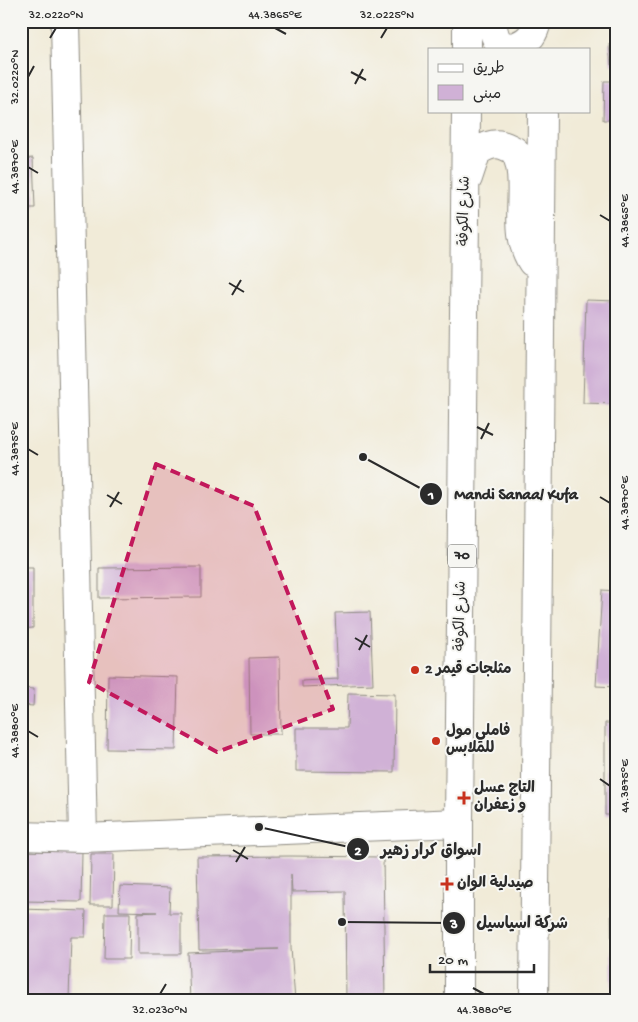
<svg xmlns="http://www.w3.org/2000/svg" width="638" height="1022" font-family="'Gochi Hand','Playpen Sans Arabic',sans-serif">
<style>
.building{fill:#d0b1d6}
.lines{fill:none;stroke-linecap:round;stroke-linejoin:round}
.minor-casing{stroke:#8e8b82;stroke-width:30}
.highway-casing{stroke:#8e8b82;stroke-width:30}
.minor{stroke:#fff;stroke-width:28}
.highway{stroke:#fff;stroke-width:28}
.marked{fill:#c2185b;fill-opacity:0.2;stroke:#c2185b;stroke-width:4;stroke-dasharray:10 6;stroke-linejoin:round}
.ticks{fill:none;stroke:#2b2b2b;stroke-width:2}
.poi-dot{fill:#c8321e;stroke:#f6f6f2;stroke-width:2}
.labels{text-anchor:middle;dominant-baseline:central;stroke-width:4;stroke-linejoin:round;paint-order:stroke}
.shield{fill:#f6f6f2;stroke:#686867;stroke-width:1}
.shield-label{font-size:14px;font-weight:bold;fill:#2b2b2b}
.street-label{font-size:15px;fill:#2b2b2b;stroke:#f6f6f2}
.poi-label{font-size:15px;font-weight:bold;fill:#2b2b2b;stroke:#f6f6f2;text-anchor:start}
.leader{fill:none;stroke:#2b2b2b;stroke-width:2}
.callout-dot{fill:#2b2b2b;stroke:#f6f6f2;stroke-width:2}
.mark-label{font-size:15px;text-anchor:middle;font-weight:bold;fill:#fff}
.callout-label{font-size:16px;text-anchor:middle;font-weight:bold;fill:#2b2b2b;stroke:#f6f6f2;stroke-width:4;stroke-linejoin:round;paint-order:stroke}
.neatline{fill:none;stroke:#2b2b2b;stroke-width:2}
.ticks-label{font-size:12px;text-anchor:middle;fill:#2b2b2b}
</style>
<rect width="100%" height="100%" fill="#f6f6f2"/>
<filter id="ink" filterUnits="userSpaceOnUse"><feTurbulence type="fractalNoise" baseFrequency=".02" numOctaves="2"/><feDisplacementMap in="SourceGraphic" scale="10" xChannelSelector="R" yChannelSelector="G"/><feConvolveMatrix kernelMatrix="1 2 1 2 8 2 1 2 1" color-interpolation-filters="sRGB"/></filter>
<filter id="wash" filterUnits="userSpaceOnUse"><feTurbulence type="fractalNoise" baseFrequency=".0096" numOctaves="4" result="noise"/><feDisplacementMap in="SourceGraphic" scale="20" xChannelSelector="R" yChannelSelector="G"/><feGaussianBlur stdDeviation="1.12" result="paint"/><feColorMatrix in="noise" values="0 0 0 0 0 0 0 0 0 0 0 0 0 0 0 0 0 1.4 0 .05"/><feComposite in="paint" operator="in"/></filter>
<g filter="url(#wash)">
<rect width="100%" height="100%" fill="#f1ebd8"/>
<g id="blocks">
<path class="building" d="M 617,43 L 617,64 L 611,65 L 609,44 Z
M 604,81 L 617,81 L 617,120 L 603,120 Z
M 33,158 L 35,208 L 21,208 L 21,159 Z
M 586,300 L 617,301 L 617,404 L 583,403 Z
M 21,567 L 33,567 L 33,628 L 21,629 Z
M 201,567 L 201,597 L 99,598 L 99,568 Z
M 602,590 L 617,591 L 617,687 L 596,686 Z
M 370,612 L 373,684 L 302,687 L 302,681 L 338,679 L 335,613 Z
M 280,657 L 281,734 L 250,734 L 249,658 Z
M 108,675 L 178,677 L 176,750 L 107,749 Z
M 21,688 L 34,689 L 33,706 L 21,705 Z
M 348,693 L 395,694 L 394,772 L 296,771 L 296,728 L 347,728 Z
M 605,723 L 617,723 L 617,815 L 605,815 Z
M 21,851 L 82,852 L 81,902 L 21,901 Z
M 91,854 L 114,854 L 113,905 L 90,905 Z
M 290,856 L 383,857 L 385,1001 L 346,1001 L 345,891 L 292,892 L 291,874 L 291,948 L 295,1001 L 190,1001 L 188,953 L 279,949 L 199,950 L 197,857 Z
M 120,886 L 170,888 L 169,913 L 181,913 L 181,954 L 138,954 L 138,913 L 157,912 L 119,911 Z
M 611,887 L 617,887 L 617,1001 L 612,1001 Z
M 21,909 L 86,911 L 85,937 L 71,937 L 69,999 L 21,998 Z
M 105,913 L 130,913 L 129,959 L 104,959 Z"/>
</g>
</g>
<g filter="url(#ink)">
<use href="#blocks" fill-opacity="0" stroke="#8e8b82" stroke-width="1"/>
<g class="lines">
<defs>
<path id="minor" d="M 65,21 L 83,838
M 21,836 L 83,838 L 459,823"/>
<path id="highway" d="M 492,21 C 493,28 494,36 498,41 C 507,52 523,45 531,36 C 534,32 536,26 537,21
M 467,49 L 467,21
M 468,178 L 477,151 C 494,142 499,142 515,151 C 517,156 519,161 520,166 C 526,198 513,233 532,262
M 459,1001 L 459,823 L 466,111
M 534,1001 L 542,111"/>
</defs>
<use href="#minor" class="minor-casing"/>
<use href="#highway" class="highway-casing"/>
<use href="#minor" class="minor"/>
<use href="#highway" class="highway"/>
</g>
</g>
<path class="marked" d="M 156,464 L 254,506 L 333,709 L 217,752 L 89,682 Z"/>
<path class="ticks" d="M 275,28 L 286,34M 50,38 L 56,28M 381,38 L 387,28M 351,72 L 366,80M 28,77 L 34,66M 355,84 L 363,69M 28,167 L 38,173M 600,215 L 610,221M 229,283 L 244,292M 232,295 L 241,280M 477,427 L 493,435M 481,439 L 489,423M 28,449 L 38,455M 107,495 L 122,504M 600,497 L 610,503M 110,507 L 119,492M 355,638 L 370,647M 359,650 L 367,635M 28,731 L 38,737M 600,779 L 610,786M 233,850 L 248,859M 236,862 L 245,847M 473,988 L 484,994M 160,994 L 166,984"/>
<g class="poi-dot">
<circle cx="415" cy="670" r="5"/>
<circle cx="436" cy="741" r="5"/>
<path d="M461.5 790.5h5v5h5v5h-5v5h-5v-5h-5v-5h5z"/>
<path d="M444.5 876.5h5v5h5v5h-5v5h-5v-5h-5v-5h5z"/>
</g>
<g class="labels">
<rect class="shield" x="448" y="544.5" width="28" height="23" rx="4"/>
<g class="shield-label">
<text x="462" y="556">70</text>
</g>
<g class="street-label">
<text transform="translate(465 211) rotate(-89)">شارع الكوفة</text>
<text transform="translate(461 616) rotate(-89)">شارع الكوفة</text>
</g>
<g class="poi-label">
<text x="425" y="670">مثلجات قيمر 2</text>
<text x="446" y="732">فاملي مول<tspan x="446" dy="17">للملابس</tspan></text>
<text x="474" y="789">التاج عسل<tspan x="474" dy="17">و زعفران</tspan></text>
<text x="457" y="884">صيدلية الوان</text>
</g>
</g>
<path class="leader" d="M363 457L431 494M259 827L358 849M342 922L454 923"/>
<g class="callout-dot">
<circle cx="363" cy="457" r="5"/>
<circle cx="259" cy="827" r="5"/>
<circle cx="342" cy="922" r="5"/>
<circle cx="431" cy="494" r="12"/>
<circle cx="358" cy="849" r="12"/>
<circle cx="454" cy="923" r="12"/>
</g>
<g class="mark-label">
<text x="431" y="499">1</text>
<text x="358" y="855">2</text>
<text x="454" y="928">3</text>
</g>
<g class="callout-label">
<text x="516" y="499">Mandi Sanaa/ Kufa</text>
<text x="431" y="855">اسواق كرار زهير</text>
<text x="522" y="928">شركة اسياسيل</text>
</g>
<rect width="638" height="1022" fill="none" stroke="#f6f6f2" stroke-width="55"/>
<rect x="428" y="48" width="162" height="65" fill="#f6f6f2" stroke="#a5a5a2"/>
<rect x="438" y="64" width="25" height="8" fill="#ffffff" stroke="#a5a5a2"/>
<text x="473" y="72" font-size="15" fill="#2b2b2b">طريق</text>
<rect x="438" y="85" width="25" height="15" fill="#d0b1d6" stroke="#a5a5a2"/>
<text x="473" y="98" font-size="15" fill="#2b2b2b">مبنى</text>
<path d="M430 964v8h104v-8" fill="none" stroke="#2b2b2b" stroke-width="2.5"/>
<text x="438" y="964" font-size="15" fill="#2b2b2b" stroke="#f6f6f2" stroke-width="4" paint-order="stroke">20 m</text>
<rect x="28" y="28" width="582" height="966" class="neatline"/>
<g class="ticks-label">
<text x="56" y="18">32.0220°N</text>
<text x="275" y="18">44.3865°E</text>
<text x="387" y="18">32.0225°N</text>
<text transform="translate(14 77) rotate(-90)" y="4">32.0220°N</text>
<text transform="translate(14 167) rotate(-90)" y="4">44.3870°E</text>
<text transform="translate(624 221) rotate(-90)" y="4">44.3865°E</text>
<text transform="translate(14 449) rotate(-90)" y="4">44.3875°E</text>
<text transform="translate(624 503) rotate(-90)" y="4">44.3870°E</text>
<text transform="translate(14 731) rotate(-90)" y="4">44.3880°E</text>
<text transform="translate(624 786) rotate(-90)" y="4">44.3875°E</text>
<text x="160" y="1013">32.0230°N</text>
<text x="484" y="1013">44.3880°E</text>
</g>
</svg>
